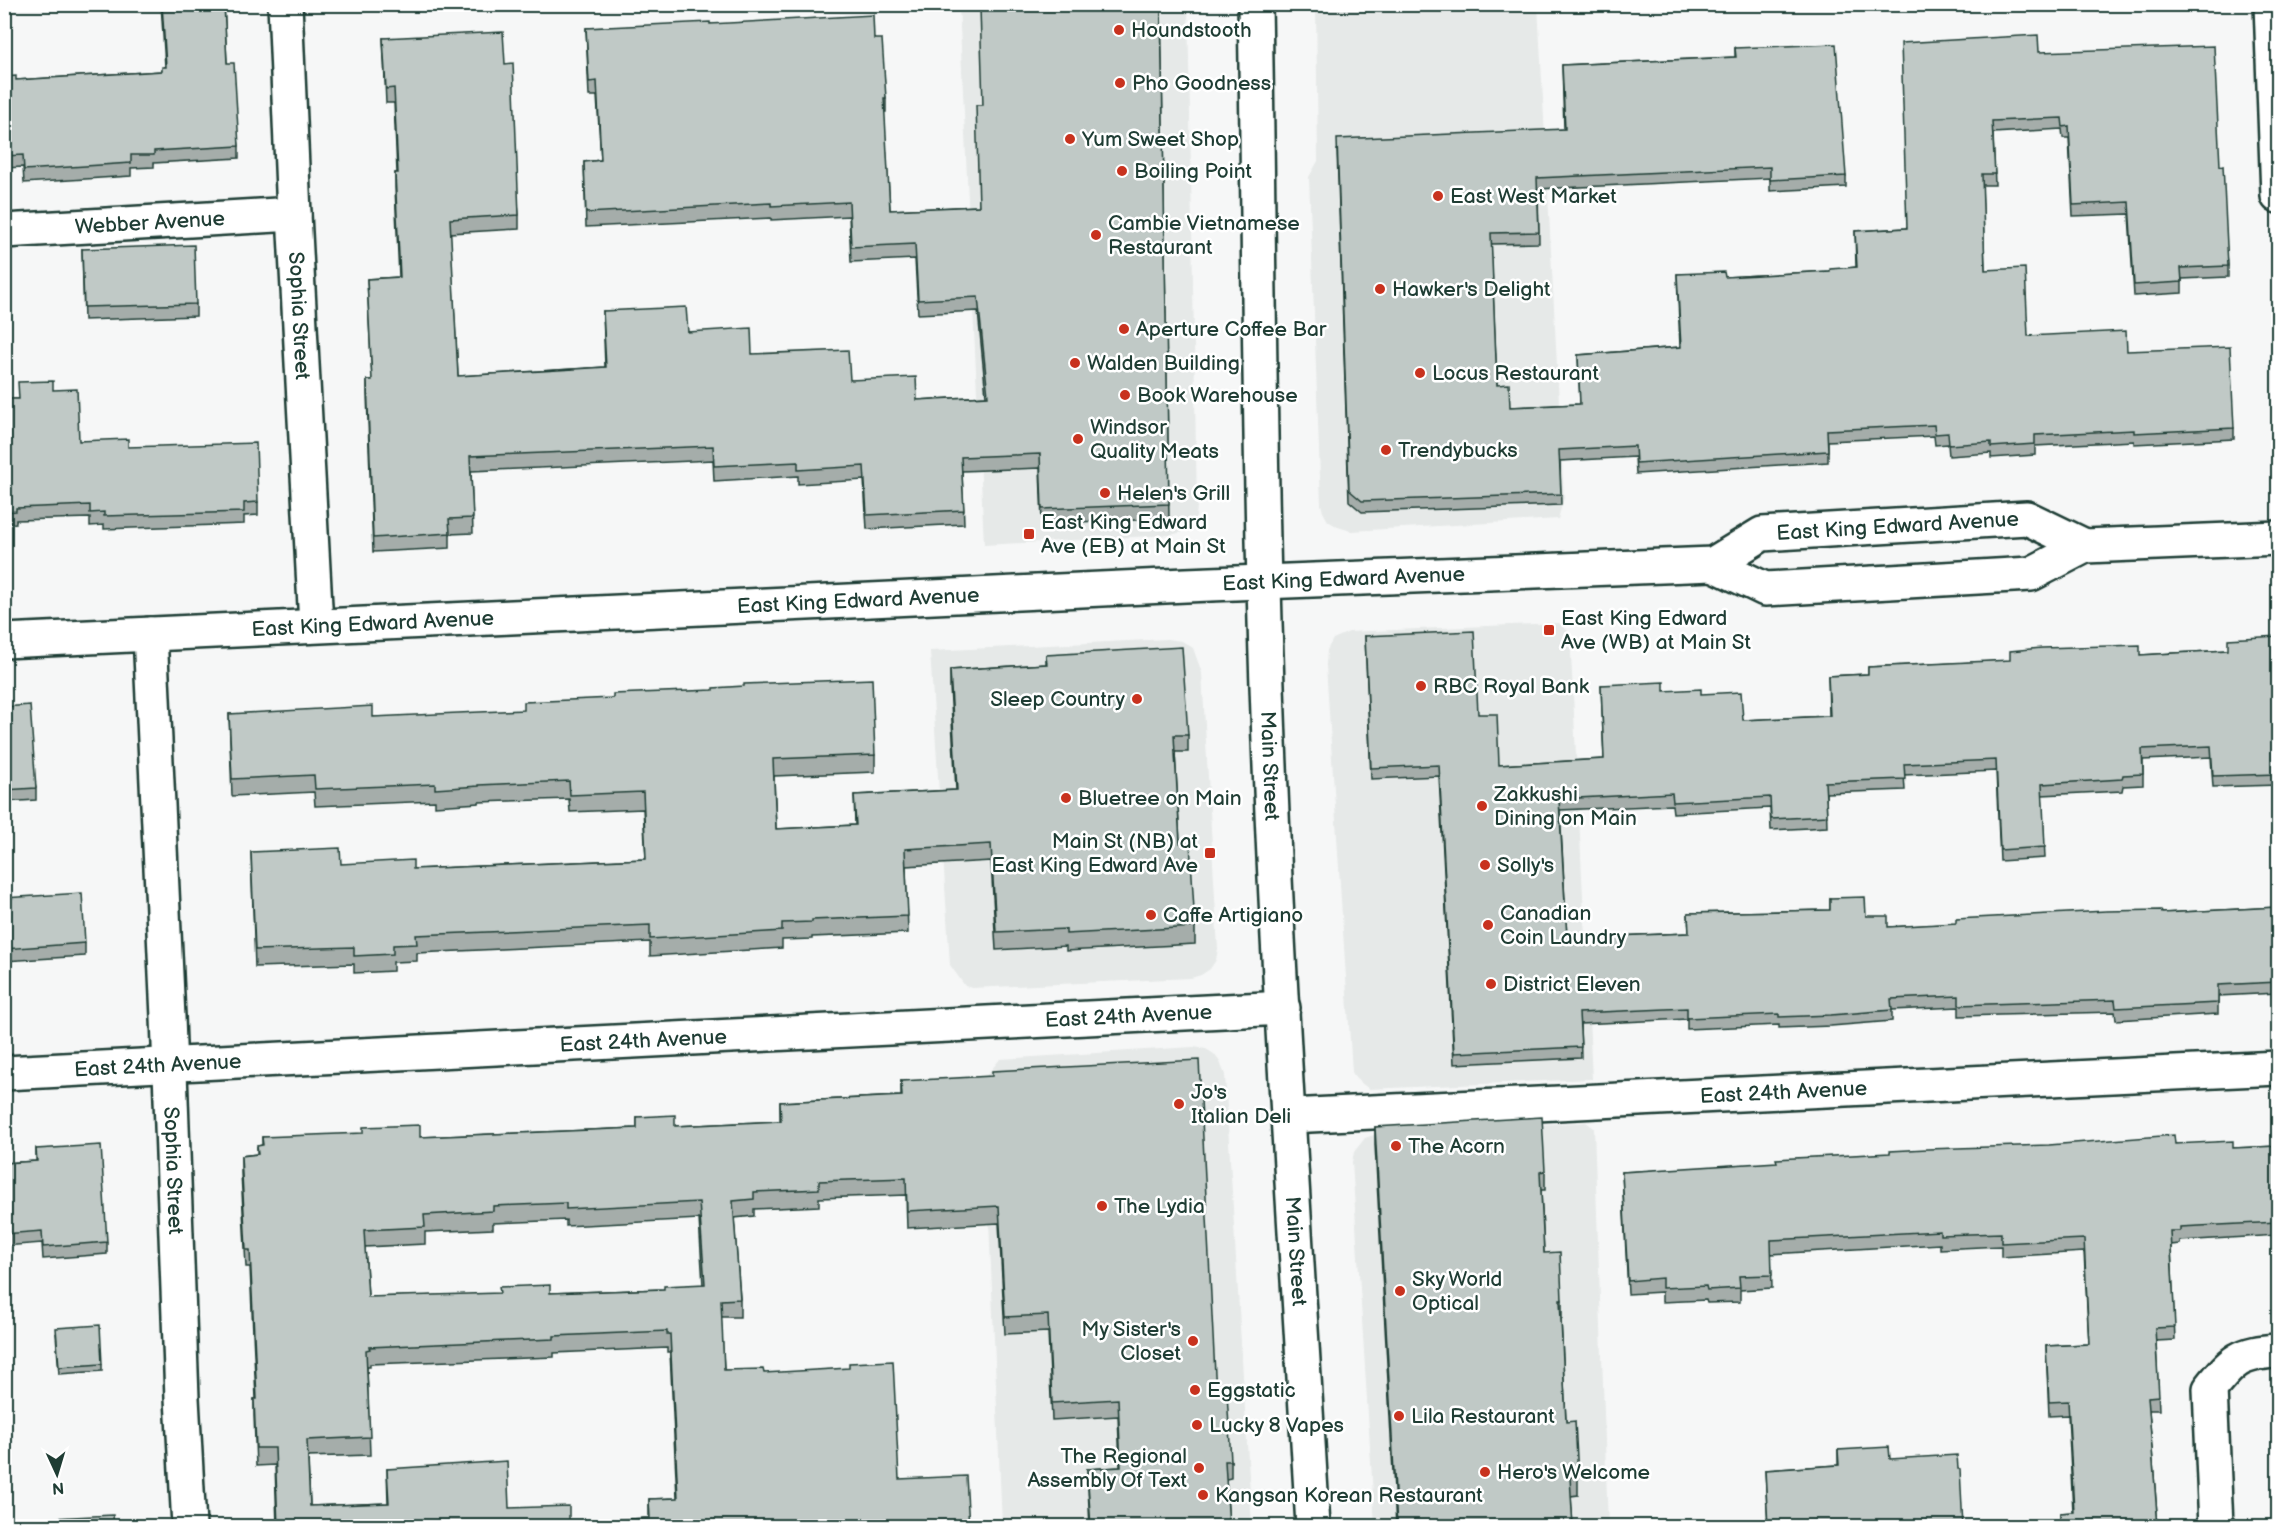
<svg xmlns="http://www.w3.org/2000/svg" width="2283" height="1531" font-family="'Balsamiq Sans',sans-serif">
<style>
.built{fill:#e6e9e8}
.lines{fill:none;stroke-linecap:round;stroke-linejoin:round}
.minor-casing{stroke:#1f3d34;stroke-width:38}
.secondary-casing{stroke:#1f3d34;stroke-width:38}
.minor{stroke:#fff;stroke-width:33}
.secondary{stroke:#fff;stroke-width:33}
.wall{fill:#a5adaa;stroke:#1f3d34;stroke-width:1.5;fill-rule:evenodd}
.building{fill:#c0c9c6;stroke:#1f3d34;stroke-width:1.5;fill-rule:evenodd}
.poi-dot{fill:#c8321e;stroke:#fff;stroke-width:2}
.labels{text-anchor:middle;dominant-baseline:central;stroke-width:5;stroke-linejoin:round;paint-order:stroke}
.poi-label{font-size:21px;fill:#1f3d34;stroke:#fff;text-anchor:start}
.street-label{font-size:21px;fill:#1f3d34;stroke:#fff}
</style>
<rect width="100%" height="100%" fill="#f6f7f7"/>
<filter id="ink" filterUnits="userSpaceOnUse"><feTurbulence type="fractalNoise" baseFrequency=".0167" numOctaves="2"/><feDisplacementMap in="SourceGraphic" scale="12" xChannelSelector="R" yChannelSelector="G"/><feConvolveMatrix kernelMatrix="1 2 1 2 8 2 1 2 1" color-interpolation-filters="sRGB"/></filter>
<g filter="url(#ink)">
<path class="built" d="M 959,5 L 1188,5 L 1197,507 L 1196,517 L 1191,525 L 1183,532 L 1170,535 L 984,545 Z
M 1316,5 L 1538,5 L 1564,498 L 1558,519 L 1351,531 L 1338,527 L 1328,521 L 1323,512 L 1321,504 L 1309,177 L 1318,161 Z
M 1559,623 L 1570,633 L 1592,1079 L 1369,1089 L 1356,1079 L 1352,1072 L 1326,665 L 1327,650 L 1333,639 L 1349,632 Z
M 1167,639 L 1182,641 L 1193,648 L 1202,673 L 1218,949 L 1216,960 L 1210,969 L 1201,975 L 1191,978 L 972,988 L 965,986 L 950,965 L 930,651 Z
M 1193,1047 L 1206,1049 L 1214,1054 L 1220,1062 L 1225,1075 L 1252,1526 L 1002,1526 L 983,1080 L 1000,1059 Z
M 1586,1122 L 1594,1128 L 1608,1526 L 1375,1526 L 1352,1162 L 1354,1152 L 1365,1138 L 1377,1134 Z"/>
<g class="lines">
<defs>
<g id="minor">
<path id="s1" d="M 285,4 L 294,214 L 316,625"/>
<path d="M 2271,4 L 2278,196"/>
<path id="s2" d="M 4,231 L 294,214"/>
<path id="s3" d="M 150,634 L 168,1017 L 182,1398 L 189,1526"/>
<path id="s4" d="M 4,1073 L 1283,1008"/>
<path id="s5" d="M 1289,1116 L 2278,1068"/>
<path d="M 2216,1526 L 2210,1389 C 2233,1360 2240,1353 2278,1351"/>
</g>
<g id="secondary">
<path id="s6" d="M 1255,4 C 1259,221 1259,438 1266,655 C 1275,946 1296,1236 1313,1526"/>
<path d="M 1713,564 L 1765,589 L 2031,574 L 2085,546 L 2278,538"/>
<path id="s7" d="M 4,641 L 1186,585 L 1713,564 L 1762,534 L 2027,518 L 2085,546"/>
</g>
</defs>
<use href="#minor" class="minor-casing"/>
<use href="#secondary" class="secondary-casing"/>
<use href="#minor" class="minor"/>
<use href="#secondary" class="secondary"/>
</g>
<path class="wall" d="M 161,4 L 224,4 L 227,63 L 239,146 L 239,158 L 154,163 L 154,167 L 131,168 L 131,176 L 24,183 L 23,167 L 4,168 L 4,77 L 16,80 L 162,71 L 165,67 Z
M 1161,4 L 1169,519 L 1042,523 L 1040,468 L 962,471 L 964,524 L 867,529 L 864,480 L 798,484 L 798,476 L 714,481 L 713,460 L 471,471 L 473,533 L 450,534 L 450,548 L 373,552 L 367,395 L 367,380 L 372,380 L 367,279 L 399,277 L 395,188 L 395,173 L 397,173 L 394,103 L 386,103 L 383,38 L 505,64 L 519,215 L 519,229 L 450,233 L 458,376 L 605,367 L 603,311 L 688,332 L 752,354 L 850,380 L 917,400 L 986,396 L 978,311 L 918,314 L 915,259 L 851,262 L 849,216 L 771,220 L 771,218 L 586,227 L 584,162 L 601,160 L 597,96 L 589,96 L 586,28 L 710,24 L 874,39 L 886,98 L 886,112 L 884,112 L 890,210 L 979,206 L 987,8 Z
M 1735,48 L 1846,176 L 1846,187 L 1770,191 L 1770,178 L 1538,189 L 1539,243 L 1491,244 L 1497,385 L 1510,407 L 1580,404 L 1578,355 L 1680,347 L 1677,274 L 1725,277 L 1830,271 L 1856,267 L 1855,231 L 1906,228 L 2039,52 L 2220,166 L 2228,266 L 2228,277 L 2182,279 L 2182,293 L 2134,296 L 2129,214 L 2073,216 L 2069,138 L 2063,138 L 2062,129 L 1993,133 L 1995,185 L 1982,185 L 1985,270 L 2028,336 L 2127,351 L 2234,428 L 2234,439 L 2134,444 L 2134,441 L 2035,446 L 2035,455 L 1991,458 L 1991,453 L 1949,456 L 1948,444 L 1935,445 L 1934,436 L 1828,441 L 1828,462 L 1636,474 L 1635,457 L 1560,461 L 1561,505 L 1362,512 L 1349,501 L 1337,150 L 1564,129 L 1562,65 L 1735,57 Z
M 82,249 L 196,304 L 196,316 L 84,320 Z
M 53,390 L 79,441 L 128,447 L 258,502 L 258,515 L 244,516 L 244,524 L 104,529 L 104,525 L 90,526 L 90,518 L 16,520 L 16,523 L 4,524 L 4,399 L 18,399 Z
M 1365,636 L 1478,714 L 1499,765 L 1604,759 L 1601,685 L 1701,694 L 1743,720 L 1829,716 L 1828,676 L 1868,674 L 1868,667 L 2140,655 L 2228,650 L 2278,636 L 2278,785 L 2213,787 L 2211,757 L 2143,760 L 2143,785 L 2123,786 L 2122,791 L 2042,795 L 2045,858 L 2000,861 L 1996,771 L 1904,775 L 1905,790 L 1826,793 L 1827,827 L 1771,830 L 1770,808 L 1673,813 L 1672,805 L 1560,810 L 1567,938 L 1689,933 L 1688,913 L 1830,910 L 1830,898 L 1888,927 L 2278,907 L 2278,993 L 2218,996 L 2218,1014 L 2116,1020 L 2115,1012 L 1959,1016 L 1959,1007 L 1892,1010 L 1892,1021 L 1831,1026 L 1779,1028 L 1779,1025 L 1687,1029 L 1687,1019 L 1580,1024 L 1581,1058 L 1454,1064 L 1439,776 L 1371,779 Z
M 1046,655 L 1188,735 L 1188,752 L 1175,752 L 1180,843 L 1195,927 L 1195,944 L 1066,951 L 1066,946 L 996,950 L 991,861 L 906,866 L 908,933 L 812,937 L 812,939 L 782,940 L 782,948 L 650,956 L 650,942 L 417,953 L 417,961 L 393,962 L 393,971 L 354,973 L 354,964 L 255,967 L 251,852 L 341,864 L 413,869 L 646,859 L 643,809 L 570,812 L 569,799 L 479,802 L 479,803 L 435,806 L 435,801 L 315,806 L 314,792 L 232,796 L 229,714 L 373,717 L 875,755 L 875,772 L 774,776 L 776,829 L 855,825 L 854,795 L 956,790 L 950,687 L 950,670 L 1046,664 Z
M 4,707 L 36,788 L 36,800 L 4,802 Z
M 4,898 L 85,943 L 85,956 L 4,961 Z
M 901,1081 L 1216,1394 L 1231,1461 L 1231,1478 L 1226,1479 L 1229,1527 L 1090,1527 L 1087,1469 L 1120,1467 L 1118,1416 L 1052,1420 L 1048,1332 L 1005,1334 L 999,1223 L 907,1228 L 906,1195 L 819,1198 L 819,1206 L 754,1209 L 754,1216 L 734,1218 L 740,1299 L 740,1317 L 721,1317 L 724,1370 L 764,1373 L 899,1479 L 969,1527 L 277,1527 L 275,1465 L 256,1466 L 254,1416 L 254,1399 L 256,1399 L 250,1267 L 246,1267 L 241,1173 L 241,1156 L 257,1154 L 257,1146 L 262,1145 L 262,1137 L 420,1137 L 637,1128 L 637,1117 L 675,1126 L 780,1121 L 780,1102 L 901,1096 ZM 699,1219 L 703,1285 L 664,1289 L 550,1293 L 368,1297 L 365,1247 L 425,1244 L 425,1232 L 493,1229 L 493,1223 L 566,1220 L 566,1226 ZM 667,1348 L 667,1352 L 670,1352 L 677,1498 L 649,1499 L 649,1518 L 569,1522 L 509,1508 L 387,1469 L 388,1503 L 310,1506 L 308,1457 L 370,1455 L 367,1367 L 370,1367 L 370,1364 L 554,1357 L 554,1353 Z
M 1375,1127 L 1545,1171 L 1545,1190 L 1541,1190 L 1544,1253 L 1562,1300 L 1562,1318 L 1561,1318 L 1566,1422 L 1578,1477 L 1578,1495 L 1571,1496 L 1573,1527 L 1396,1527 L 1375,1145 Z
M 2175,1144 L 2233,1148 L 2278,1146 L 2278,1237 L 2278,1235 L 2180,1241 L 2180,1244 L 2171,1245 L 2175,1340 L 2156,1341 L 2159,1410 L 2149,1410 L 2158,1527 L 2060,1527 L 2060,1513 L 2073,1512 L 2068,1415 L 2049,1416 L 2046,1346 L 2089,1344 L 2084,1252 L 2001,1257 L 2001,1246 L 1940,1249 L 1940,1244 L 1771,1254 L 1772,1288 L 1740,1290 L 1740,1302 L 1707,1303 L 1706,1300 L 1662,1302 L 1662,1292 L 1628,1294 L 1622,1172 Z
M 36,1149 L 107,1242 L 107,1254 L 43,1259 L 42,1243 L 4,1246 L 4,1163 L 36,1161 Z
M 56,1334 L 102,1364 L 102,1371 L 59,1374 Z
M 1838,1450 L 1890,1459 L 1963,1527 L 1768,1527 L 1765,1470 L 1838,1465 Z"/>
<path class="building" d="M 162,4 L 224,4 L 227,63 L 234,63 L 239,146 L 154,151 L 154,155 L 131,155 L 131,163 L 24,170 L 23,155 L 4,156 L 4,77 L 16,76 L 16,80 L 162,71 L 162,67 L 166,67 Z
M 987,4 L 1161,4 L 1169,504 L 1042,509 L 1040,454 L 961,457 L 964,510 L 867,515 L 864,466 L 798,470 L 798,462 L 714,466 L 713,446 L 470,456 L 473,518 L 449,519 L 450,533 L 373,538 L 367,380 L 372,380 L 367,279 L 400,277 L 395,173 L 398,173 L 394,88 L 386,89 L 383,38 L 503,32 L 505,64 L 513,63 L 519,215 L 450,219 L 458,376 L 606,367 L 603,311 L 686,307 L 688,332 L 751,328 L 752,354 L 848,350 L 850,380 L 916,377 L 917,400 L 988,396 L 978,297 L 918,300 L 915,244 L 851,247 L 849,202 L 771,206 L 771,203 L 586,213 L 584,162 L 601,160 L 597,81 L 589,82 L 586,28 L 710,22 L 710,24 L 873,15 L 874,39 L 882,39 L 886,98 L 884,98 L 890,210 L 979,206 L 976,105 L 983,105 L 980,8 L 987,8 Z
M 2038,35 L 2039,52 L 2214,46 L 2220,166 L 2223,165 L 2228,266 L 2181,268 L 2182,282 L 2134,285 L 2129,202 L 2073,205 L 2069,126 L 2063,127 L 2062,118 L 1992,121 L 1995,174 L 1982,174 L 1985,270 L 2025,268 L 2028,336 L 2126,331 L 2127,351 L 2230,347 L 2234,428 L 2134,433 L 2134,430 L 2035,435 L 2035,444 L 1991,447 L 1991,442 L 1949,445 L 1948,433 L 1935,434 L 1934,425 L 1827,430 L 1828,451 L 1636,463 L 1635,446 L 1559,450 L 1561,494 L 1362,501 L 1349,490 L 1337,139 L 1565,129 L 1562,65 L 1736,57 L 1735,48 L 1836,44 L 1846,176 L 1770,180 L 1770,167 L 1537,178 L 1539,232 L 1491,233 L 1497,385 L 1509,384 L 1510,407 L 1580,404 L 1578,355 L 1681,347 L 1677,274 L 1724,272 L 1725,277 L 1830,271 L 1830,269 L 1857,267 L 1855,231 L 1907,228 L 1901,43 Z
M 194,245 L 196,304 L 84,307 L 82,249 Z
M 53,381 L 53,390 L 77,389 L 79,441 L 128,439 L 128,447 L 256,443 L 258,502 L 244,503 L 244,512 L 104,516 L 104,512 L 90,513 L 90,505 L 16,508 L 16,511 L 4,512 L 4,399 L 19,399 L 18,382 Z
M 1474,631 L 1478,714 L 1497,714 L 1499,765 L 1604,759 L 1601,685 L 1664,682 L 1664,691 L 1701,689 L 1701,694 L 1741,692 L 1743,720 L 1830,716 L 1828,676 L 1868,674 L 1868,667 L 2010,660 L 2010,651 L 2042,648 L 2140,645 L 2140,655 L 2228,650 L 2228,639 L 2278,636 L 2278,745 L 2277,745 L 2278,774 L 2213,776 L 2211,746 L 2142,749 L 2143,774 L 2123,775 L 2122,779 L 2042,784 L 2045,847 L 2000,850 L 1996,760 L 1904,764 L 1905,779 L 1825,782 L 1827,816 L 1771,819 L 1770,797 L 1673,802 L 1672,793 L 1559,799 L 1567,938 L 1689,933 L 1688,913 L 1830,910 L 1830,898 L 1865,897 L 1866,916 L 1888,916 L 1888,927 L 1956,923 L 1956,919 L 2106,911 L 2161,910 L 2162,913 L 2278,907 L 2278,982 L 2218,985 L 2218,1003 L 2116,1008 L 2115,1000 L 1959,1005 L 1959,996 L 1891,999 L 1892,1010 L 1831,1015 L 1779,1017 L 1779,1014 L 1687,1018 L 1687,1008 L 1579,1013 L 1581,1047 L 1454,1053 L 1439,765 L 1371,768 L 1365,636 Z
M 1182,647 L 1188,735 L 1174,735 L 1180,843 L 1190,842 L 1195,927 L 1066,934 L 1066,929 L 996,932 L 991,844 L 905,849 L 908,916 L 812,920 L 812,922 L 782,923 L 782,931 L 650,939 L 650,925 L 416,935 L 417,944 L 393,945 L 393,954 L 354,956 L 354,947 L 255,950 L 251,852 L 340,848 L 341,864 L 413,860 L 413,869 L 646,859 L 643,792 L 570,795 L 569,781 L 479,785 L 479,786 L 435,789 L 435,784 L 315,789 L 314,775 L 232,779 L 229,714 L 373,706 L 373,717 L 524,710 L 524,702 L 613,698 L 613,694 L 713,690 L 713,688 L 744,686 L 744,684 L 872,679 L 875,755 L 773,759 L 776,829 L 856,825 L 854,795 L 957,790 L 950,670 L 1047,664 L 1046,655 Z
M 30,705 L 36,788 L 4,790 L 4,707 Z
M 82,893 L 85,943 L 4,949 L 4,898 Z
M 1199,1060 L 1216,1394 L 1227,1393 L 1231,1461 L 1225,1461 L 1229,1527 L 1091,1527 L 1087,1469 L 1121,1467 L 1118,1399 L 1052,1403 L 1048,1315 L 1005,1317 L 999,1206 L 907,1211 L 906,1178 L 819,1181 L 819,1189 L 754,1192 L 754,1199 L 733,1201 L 740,1299 L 721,1300 L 724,1370 L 763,1369 L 764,1373 L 849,1368 L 849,1363 L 893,1361 L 899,1479 L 966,1476 L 969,1527 L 278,1527 L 275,1448 L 256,1448 L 254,1399 L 257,1399 L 250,1250 L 246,1250 L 241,1156 L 258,1154 L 257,1146 L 263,1145 L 262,1137 L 363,1133 L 363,1127 L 420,1125 L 420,1137 L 637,1128 L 637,1117 L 675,1115 L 675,1126 L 781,1121 L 780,1102 L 902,1096 L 901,1081 L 992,1076 L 992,1071 ZM 699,1202 L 705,1284 L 664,1286 L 664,1289 L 550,1293 L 550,1285 L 499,1287 L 500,1293 L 368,1297 L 364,1230 L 425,1227 L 424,1215 L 493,1211 L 493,1206 L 566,1203 L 566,1209 ZM 667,1331 L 667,1334 L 670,1334 L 678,1498 L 649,1499 L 650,1518 L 569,1522 L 569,1506 L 509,1508 L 507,1461 L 387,1469 L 389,1503 L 310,1506 L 307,1440 L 370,1437 L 366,1350 L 370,1349 L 369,1347 L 554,1339 L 554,1336 Z
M 1542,1117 L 1545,1171 L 1540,1172 L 1544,1253 L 1560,1252 L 1562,1300 L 1560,1300 L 1566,1422 L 1575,1421 L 1578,1477 L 1570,1477 L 1573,1527 L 1397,1527 L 1375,1127 Z
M 2174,1135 L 2175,1144 L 2233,1141 L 2233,1148 L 2278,1146 L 2278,1224 L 2278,1222 L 2180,1227 L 2180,1231 L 2170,1231 L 2175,1327 L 2155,1328 L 2159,1396 L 2148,1397 L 2158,1527 L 2061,1527 L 2060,1513 L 2074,1512 L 2068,1401 L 2049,1402 L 2046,1346 L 2089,1344 L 2084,1239 L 2001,1243 L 2001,1233 L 1940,1235 L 1940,1231 L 1771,1240 L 1772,1275 L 1739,1276 L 1740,1288 L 1707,1290 L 1706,1286 L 1662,1288 L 1662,1278 L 1628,1281 L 1622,1172 L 1777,1162 L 1776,1159 L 1890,1153 L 1890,1151 L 1927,1149 L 2049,1145 Z
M 101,1145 L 107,1242 L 43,1247 L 42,1231 L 4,1234 L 4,1163 L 37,1161 L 36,1149 Z
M 100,1325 L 102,1364 L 59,1367 L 56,1328 Z
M 1889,1447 L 1890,1459 L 1957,1455 L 1958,1469 L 1960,1469 L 1963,1527 L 1768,1527 L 1765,1470 L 1839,1465 L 1838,1450 Z
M 113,1515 L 114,1527 L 54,1527 L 53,1518 Z"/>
</g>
<g class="poi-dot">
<circle cx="1119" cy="30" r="6"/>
<circle cx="1120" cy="83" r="6"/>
<circle cx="1070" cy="139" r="6"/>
<circle cx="1122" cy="171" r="6"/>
<circle cx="1438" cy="196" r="6"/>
<circle cx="1096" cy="235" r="6"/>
<circle cx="1380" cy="289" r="6"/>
<circle cx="1124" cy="329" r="6"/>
<circle cx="1075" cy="363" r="6"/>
<circle cx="1420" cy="373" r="6"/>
<circle cx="1125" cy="395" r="6"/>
<circle cx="1078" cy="439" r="6"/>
<circle cx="1386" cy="450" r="6"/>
<circle cx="1105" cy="493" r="6"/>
<rect x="1023" y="528" width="12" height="12" rx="3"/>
<rect x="1543" y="624" width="12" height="12" rx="3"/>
<circle cx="1421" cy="686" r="6"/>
<circle cx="1137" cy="699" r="6"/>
<circle cx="1066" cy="798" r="6"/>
<circle cx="1482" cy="806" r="6"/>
<rect x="1204" y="847" width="12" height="12" rx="3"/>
<circle cx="1485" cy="865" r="6"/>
<circle cx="1151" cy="915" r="6"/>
<circle cx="1488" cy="925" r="6"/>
<circle cx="1491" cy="984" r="6"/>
<circle cx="1179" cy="1104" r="6"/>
<circle cx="1396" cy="1146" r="6"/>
<circle cx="1102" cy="1206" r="6"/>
<circle cx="1400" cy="1291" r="6"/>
<circle cx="1193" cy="1341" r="6"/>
<circle cx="1195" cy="1390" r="6"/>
<circle cx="1399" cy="1416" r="6"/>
<circle cx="1197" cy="1425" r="6"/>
<circle cx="1199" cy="1468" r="6"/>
<circle cx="1485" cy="1472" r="6"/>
<circle cx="1203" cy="1495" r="6"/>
</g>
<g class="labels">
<g class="poi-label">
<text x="1131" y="30">Houndstooth</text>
<text x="1132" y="83">Pho Goodness</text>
<text x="1082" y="139">Yum Sweet Shop</text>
<text x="1134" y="171">Boiling Point</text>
<text x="1450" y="196">East West Market</text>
<text x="1108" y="223">Cambie Vietnamese<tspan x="1108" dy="24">Restaurant</tspan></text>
<text x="1392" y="289">Hawker's Delight</text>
<text x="1136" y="329">Aperture Coffee Bar</text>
<text x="1087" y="363">Walden Building</text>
<text x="1432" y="373">Locus Restaurant</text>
<text x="1137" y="395">Book Warehouse</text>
<text x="1090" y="427">Windsor<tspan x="1090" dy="24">Quality Meats</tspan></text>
<text x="1398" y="450">Trendybucks</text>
<text x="1117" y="493">Helen's Grill</text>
<text x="1041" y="522">East King Edward<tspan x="1041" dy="24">Ave (EB) at Main St</tspan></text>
<text x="1561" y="618">East King Edward<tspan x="1561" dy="24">Ave (WB) at Main St</tspan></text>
<text x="1433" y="686">RBC Royal Bank</text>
<text x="1125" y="699" text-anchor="end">Sleep Country</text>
<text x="1494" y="794">Zakkushi<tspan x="1494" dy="24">Dining on Main</tspan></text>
<text x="1078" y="798">Bluetree on Main</text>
<text x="1198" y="841" text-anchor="end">Main St (NB) at<tspan x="1198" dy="24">East King Edward Ave</tspan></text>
<text x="1497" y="865">Solly's</text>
<text x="1500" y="913">Canadian<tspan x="1500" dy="24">Coin Laundry</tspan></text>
<text x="1163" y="915">Caffe Artigiano</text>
<text x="1503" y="984">District Eleven</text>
<text x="1191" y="1092">Jo's<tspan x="1191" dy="24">Italian Deli</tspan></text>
<text x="1408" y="1146">The Acorn</text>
<text x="1114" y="1206">The Lydia</text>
<text x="1412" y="1279">Sky World<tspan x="1412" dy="24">Optical</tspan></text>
<text x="1181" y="1329" text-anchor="end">My Sister's<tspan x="1181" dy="24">Closet</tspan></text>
<text x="1207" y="1390">Eggstatic</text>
<text x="1411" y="1416">Lila Restaurant</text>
<text x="1209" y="1425">Lucky 8 Vapes</text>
<text x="1187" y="1456" text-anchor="end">The Regional<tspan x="1187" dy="24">Assembly Of Text</tspan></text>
<text x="1497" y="1472">Hero's Welcome</text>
<text x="1215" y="1495">Kangsan Korean Restaurant</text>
</g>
<g class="street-label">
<text stroke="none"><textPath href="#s2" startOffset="146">Webber Avenue</textPath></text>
<text stroke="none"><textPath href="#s1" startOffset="312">Sophia Street</textPath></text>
<text stroke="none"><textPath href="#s7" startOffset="1904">East King Edward Avenue</textPath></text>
<text stroke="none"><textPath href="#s7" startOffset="1341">East King Edward Avenue</textPath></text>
<text stroke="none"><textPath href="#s7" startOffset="855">East King Edward Avenue</textPath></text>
<text stroke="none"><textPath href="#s7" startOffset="369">East King Edward Avenue</textPath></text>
<text stroke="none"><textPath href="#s6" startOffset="762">Main Street</textPath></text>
<text stroke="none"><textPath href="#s4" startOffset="1126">East 24th Avenue</textPath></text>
<text stroke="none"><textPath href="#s4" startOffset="640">East 24th Avenue</textPath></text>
<text stroke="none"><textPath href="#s4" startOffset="154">East 24th Avenue</textPath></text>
<text stroke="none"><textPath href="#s5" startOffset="495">East 24th Avenue</textPath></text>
<text stroke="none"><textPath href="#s3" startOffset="537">Sophia Street</textPath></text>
<text stroke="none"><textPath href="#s6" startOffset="1248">Main Street</textPath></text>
</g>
</g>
<rect width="2283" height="1531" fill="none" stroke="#fff" stroke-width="24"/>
<rect x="12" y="12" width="2259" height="1507" fill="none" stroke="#1f3d34" stroke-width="2" filter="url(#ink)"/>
<g transform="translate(57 1474) rotate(176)" stroke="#ffffff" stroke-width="4.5" paint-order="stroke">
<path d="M0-4.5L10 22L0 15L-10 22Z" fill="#1f3d34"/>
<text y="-9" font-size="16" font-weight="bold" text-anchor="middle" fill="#1f3d34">N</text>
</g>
</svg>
